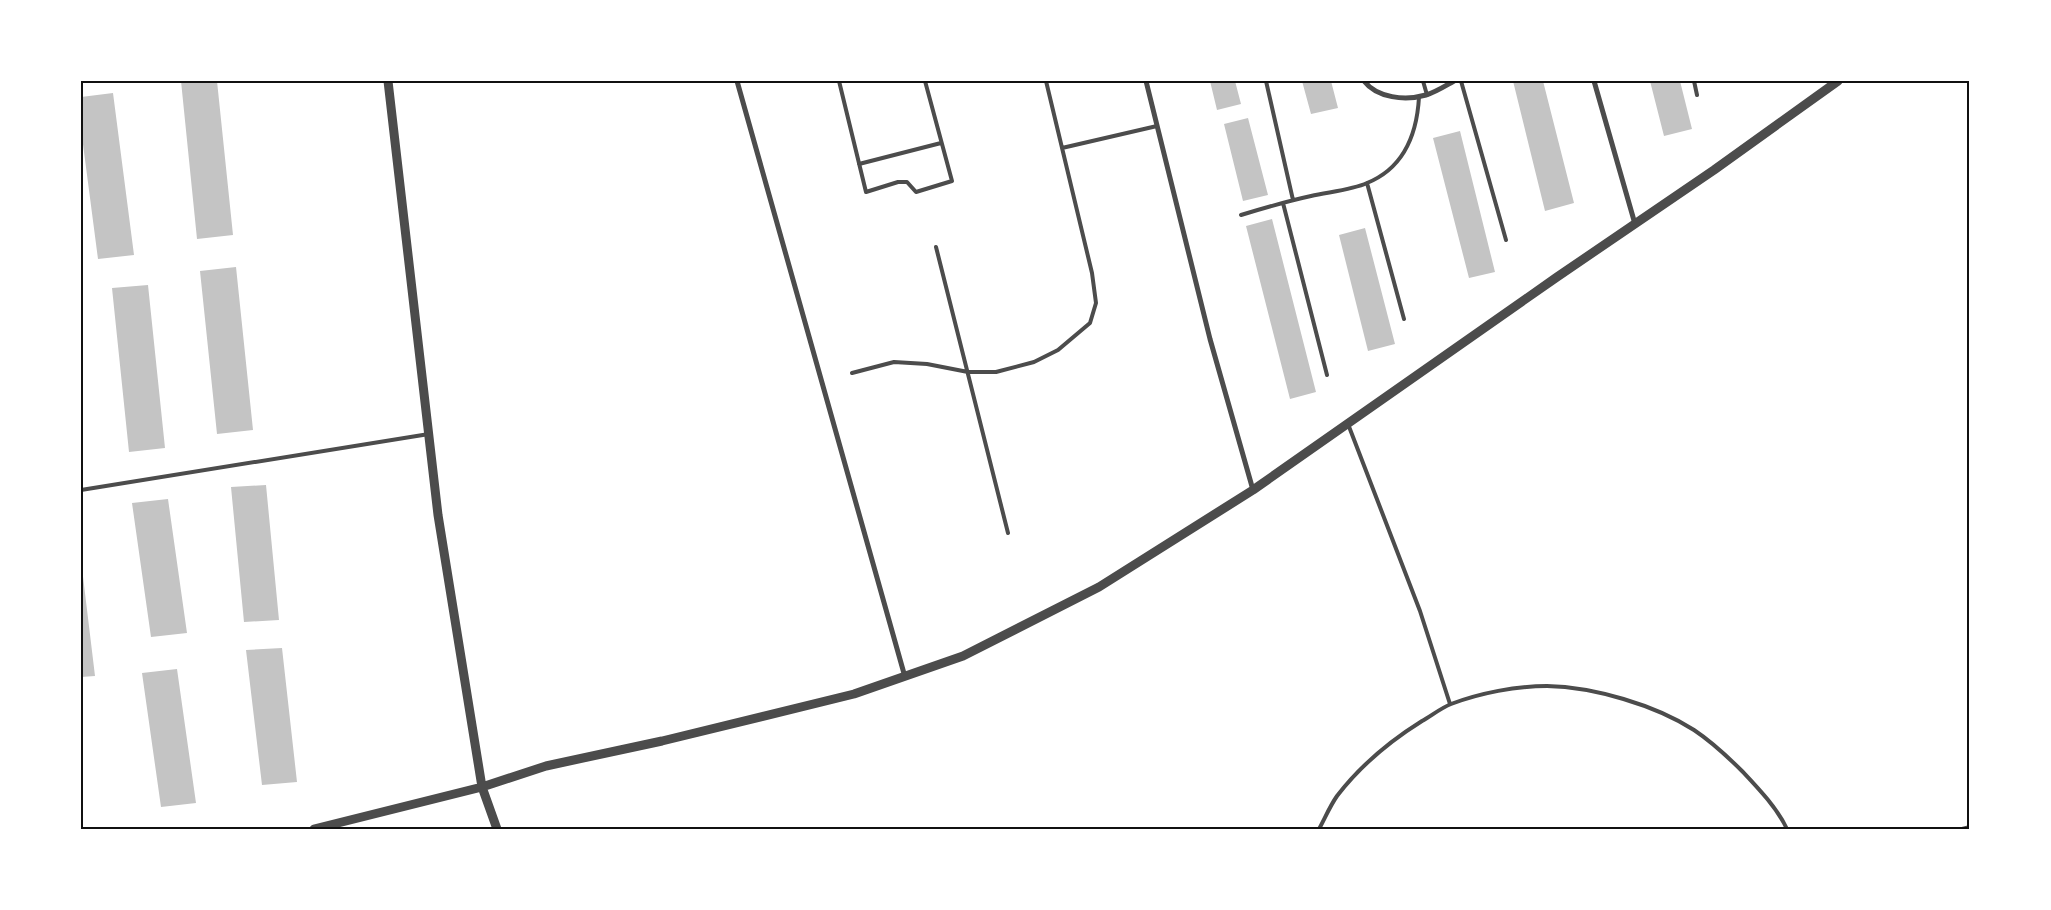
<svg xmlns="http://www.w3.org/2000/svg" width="2051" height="910" font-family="Lato,sans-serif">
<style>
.building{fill:#c4c4c4}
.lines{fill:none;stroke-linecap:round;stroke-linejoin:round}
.service{stroke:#4c4c4c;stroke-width:4}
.minor{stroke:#4c4c4c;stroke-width:5}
.tertiary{stroke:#4c4c4c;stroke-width:9}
.neatline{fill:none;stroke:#111;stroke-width:2}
</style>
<rect width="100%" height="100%" fill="#fff"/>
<path class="building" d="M 181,81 L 217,81 L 233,235 L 197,239 Z
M 1210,81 L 1235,81 L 1241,104 L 1217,110 Z
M 1302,81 L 1331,81 L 1338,108 L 1311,114 Z
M 1513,81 L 1543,81 L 1574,203 L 1545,211 Z
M 1650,81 L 1680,81 L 1692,129 L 1664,136 Z
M 113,93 L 134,255 L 98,259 L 81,129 L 81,97 Z
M 1248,118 L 1268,195 L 1243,201 L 1224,124 Z
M 1460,131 L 1495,272 L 1469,278 L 1433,138 Z
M 1272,219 L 1316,392 L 1290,399 L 1246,226 Z
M 1365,228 L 1395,344 L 1368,351 L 1339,235 Z
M 236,267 L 253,430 L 217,434 L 200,271 Z
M 148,285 L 165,448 L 129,452 L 112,288 Z
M 266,485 L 279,620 L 244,622 L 231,487 Z
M 168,499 L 187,633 L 151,637 L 132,503 Z
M 81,560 L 95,676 L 81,677 Z
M 282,648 L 297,782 L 262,785 L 246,650 Z
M 177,669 L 196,803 L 161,807 L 142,673 Z"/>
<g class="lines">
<path class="service" d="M 839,81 L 866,192 L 898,182 L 907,182 L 916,192 L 952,181 L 925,81
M 1266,81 L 1293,200
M 1423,81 L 1427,95
M 1461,81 L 1506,240
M 1694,81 L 1697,95
M 1062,148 L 1157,126
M 859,164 L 941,143
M 1367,183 L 1404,319
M 1283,203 L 1327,375
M 1241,215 C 1264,208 1288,201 1311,196 C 1328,192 1352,190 1367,183 C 1404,168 1417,133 1419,97
M 936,247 L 1008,533
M 852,373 L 894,362 L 927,364 L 968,372 L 996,372 L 1034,362 L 1058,350 L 1090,323 L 1096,303 L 1092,273 L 1046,81
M 1348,424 L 1420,611 L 1450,704
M 81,490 L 429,434
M 1319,829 C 1325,818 1330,806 1337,796 C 1360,766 1390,741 1422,721 C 1431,716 1441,708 1451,704 C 1480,693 1516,686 1547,686 C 1594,687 1655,705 1694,730 C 1712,742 1728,757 1743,772 C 1759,789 1777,808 1787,829
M 1962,829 L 1970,827"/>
<path class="minor" d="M 737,81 L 905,677
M 1146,81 L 1210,339 L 1253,490
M 1364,81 C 1377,98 1405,101 1426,95 C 1436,92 1445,86 1454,81
M 1594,81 L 1635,224"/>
<path class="tertiary" d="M 388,81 L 438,515 L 482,787 L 497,829
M 314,829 L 482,787 L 546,766 L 662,741 L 854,694 L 963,656 L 1099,587 L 1253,490 L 1557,277 L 1714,170 L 1838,81"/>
</g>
<rect width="2051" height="910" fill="none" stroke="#ffffff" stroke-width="165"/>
<rect x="82" y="82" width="1886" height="746" class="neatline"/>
</svg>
